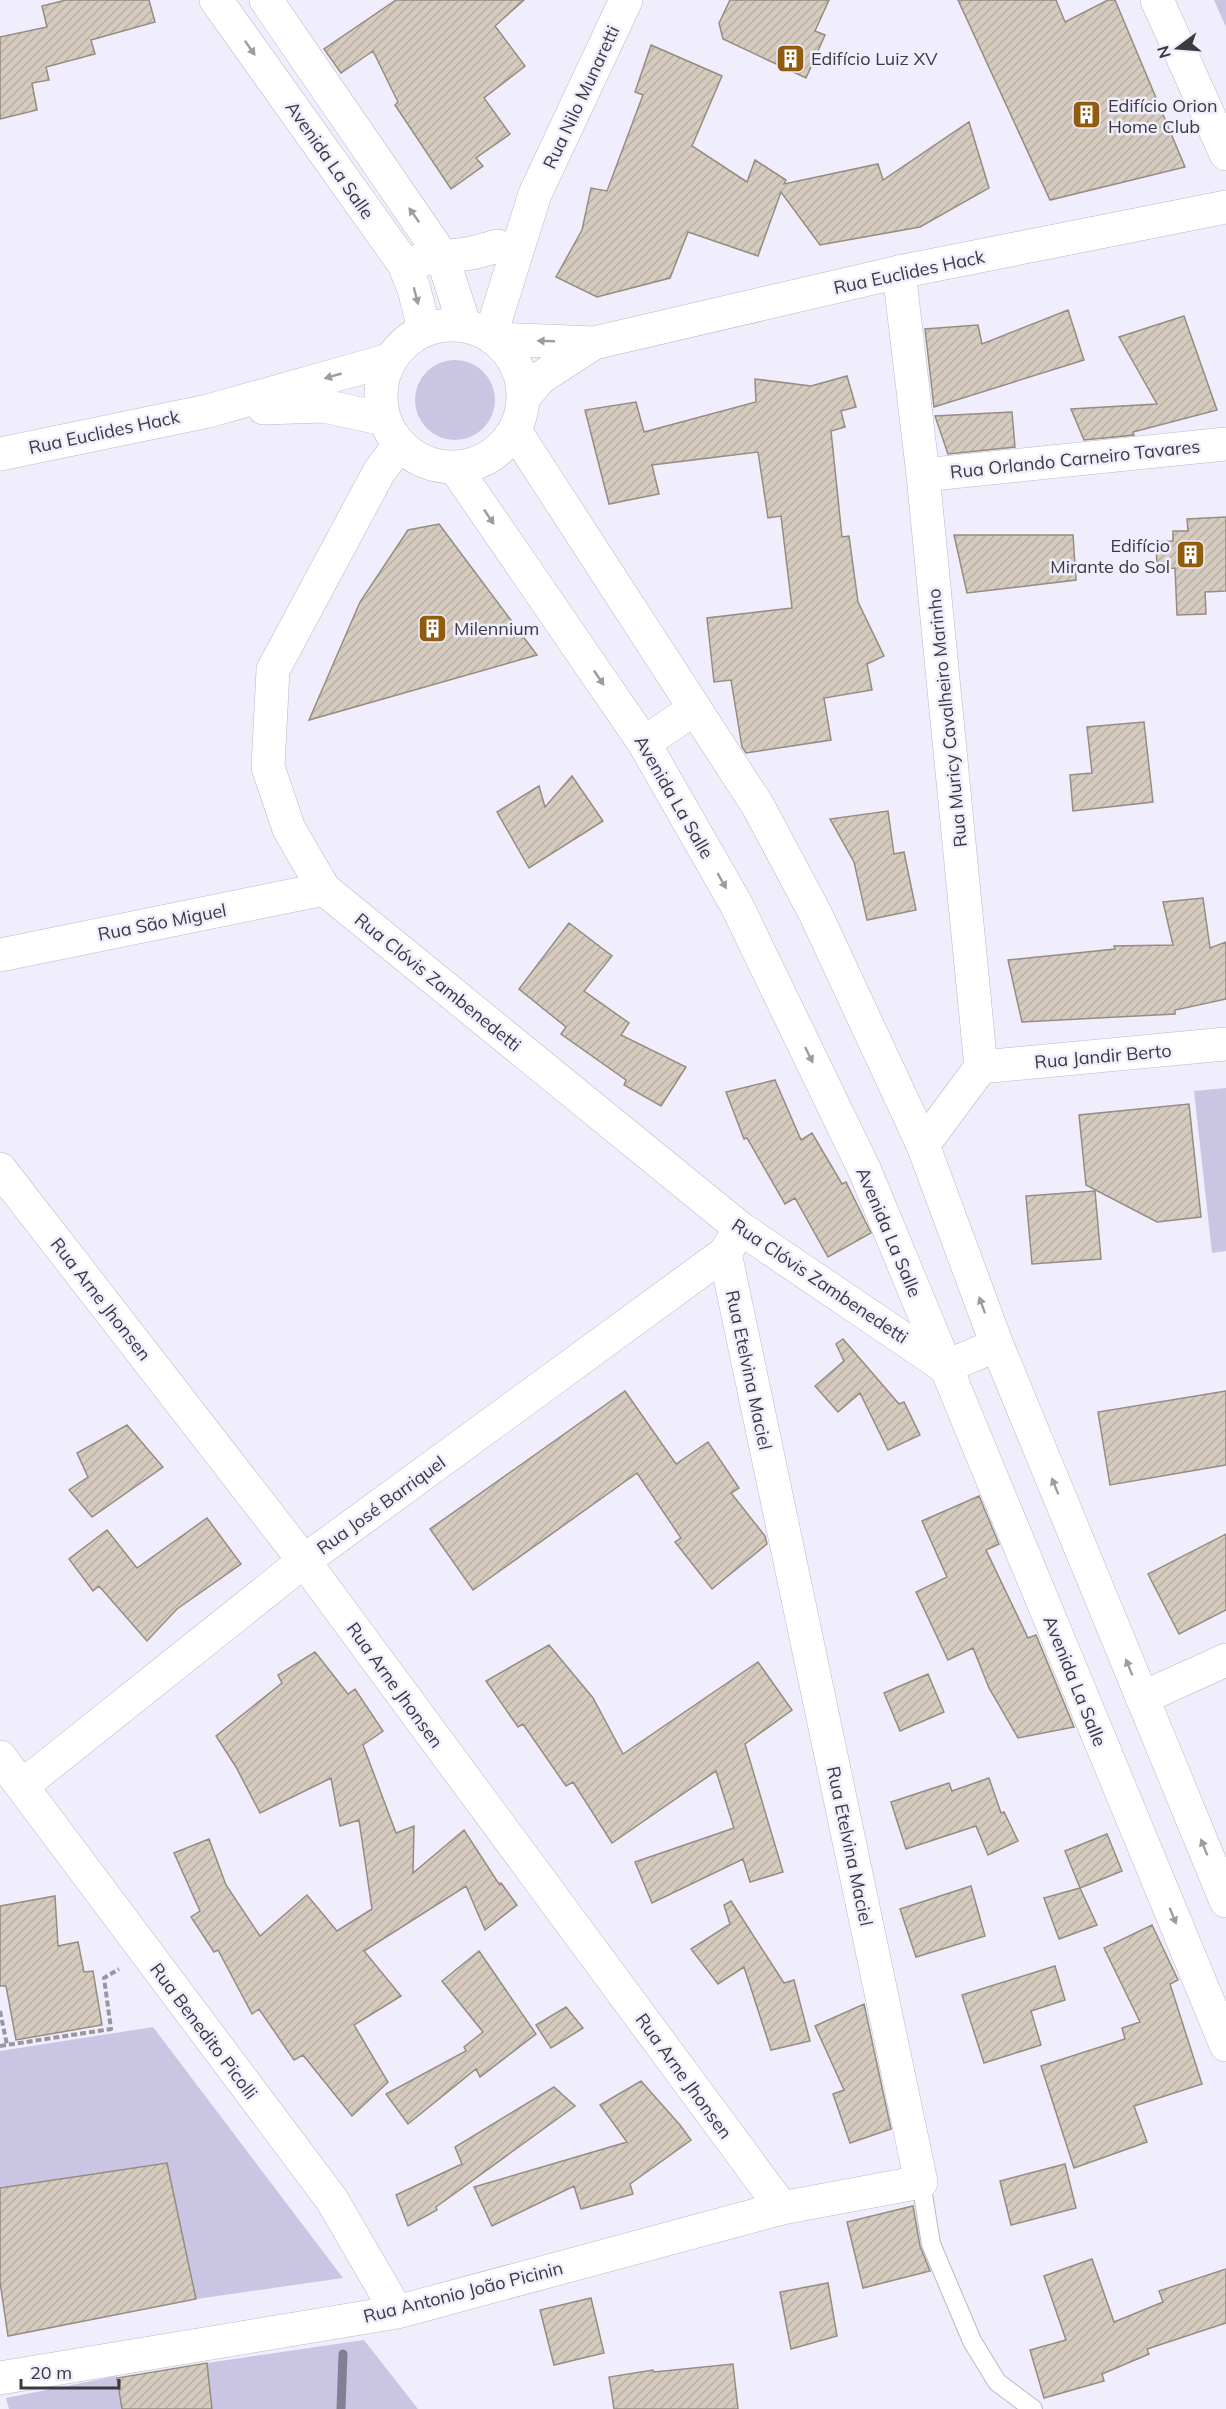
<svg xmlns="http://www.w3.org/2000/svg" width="1226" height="2409" font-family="Mulish,sans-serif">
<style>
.green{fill:#cbc5e4}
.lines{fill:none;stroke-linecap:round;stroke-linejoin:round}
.stream{stroke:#827f95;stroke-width:9}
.building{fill:url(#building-hatch);stroke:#978c81;stroke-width:1.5}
.lane-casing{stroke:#bab8c6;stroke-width:20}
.street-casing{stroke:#bab8c6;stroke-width:34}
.secondary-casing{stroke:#bab8c6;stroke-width:34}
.path{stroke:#9896a1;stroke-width:4;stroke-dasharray:6 3;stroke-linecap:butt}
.lane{stroke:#fff;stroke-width:18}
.street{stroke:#fff;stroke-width:33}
.secondary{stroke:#fff;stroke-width:33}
.oneway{fill:#9d9ca0}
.labels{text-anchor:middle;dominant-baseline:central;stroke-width:5;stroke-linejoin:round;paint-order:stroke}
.poi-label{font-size:18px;fill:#3b3a40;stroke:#f0edfd;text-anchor:start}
.street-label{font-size:18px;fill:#3b3a40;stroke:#f0edfd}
</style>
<defs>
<pattern id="building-hatch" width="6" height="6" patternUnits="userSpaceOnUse" patternTransform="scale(1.5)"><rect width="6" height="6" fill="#d6cbbf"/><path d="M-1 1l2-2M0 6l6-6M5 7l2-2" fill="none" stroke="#b9afa5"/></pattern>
</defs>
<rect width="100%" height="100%" fill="#f0edfd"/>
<path class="green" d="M 1214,0 L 1226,0 L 1226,27 Z
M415 400a40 40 0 1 1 80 0a40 40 0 1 1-80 0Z
M 1226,1088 L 1226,1251 L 1212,1253 L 1194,1091 Z
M 153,2027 L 343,2278 L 196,2299 L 167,2163 L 0,2188 L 0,2051 Z
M 364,2340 L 418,2409 L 212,2409 L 207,2363 Z
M 117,2376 L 122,2409 L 9,2409 L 6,2398 Z"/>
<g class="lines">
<path class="stream" d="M 341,2409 L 343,2354"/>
</g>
<path class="building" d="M 66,0 L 149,0 L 155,22 L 91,40 L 95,54 L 46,67 L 49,80 L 32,83 L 37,110 L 0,119 L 0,37 L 47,27 L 42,6 Z
M 396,0 L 524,0 L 495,26 L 525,66 L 484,98 L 510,134 L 476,158 L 483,166 L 451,189 L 395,105 L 398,102 L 373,51 L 341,73 L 324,49 Z
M 730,0 L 829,0 L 815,31 L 825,35 L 806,78 L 723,39 L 719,23 Z
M 958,0 L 1056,0 L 1065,22 L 1108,0 L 1115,0 L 1185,167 L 1050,200 Z
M 651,45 L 722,76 L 692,146 L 747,182 L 755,160 L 786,180 L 784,184 L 878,164 L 883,180 L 969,122 L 989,188 L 920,227 L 820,245 L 781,192 L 758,256 L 688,232 L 670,278 L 597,297 L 556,277 L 582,230 L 591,188 L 607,191 L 643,95 L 635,92 Z
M 1068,310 L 1084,360 L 934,407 L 925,329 L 978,325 L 982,344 Z
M 1184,316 L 1217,410 L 1133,432 L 1134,435 L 1084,440 L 1071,409 L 1157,404 L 1119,337 Z
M 847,376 L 856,407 L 841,411 L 845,427 L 831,431 L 842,537 L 849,536 L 858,602 L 884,656 L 867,664 L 872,690 L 824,698 L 831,740 L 746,753 L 742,747 L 731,680 L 714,682 L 707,618 L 792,608 L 781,516 L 768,518 L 758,452 L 652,465 L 659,494 L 609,504 L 585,410 L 636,402 L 644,432 L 756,402 L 755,379 L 811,386 Z
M 1012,412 L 1015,447 L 948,454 L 935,416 Z
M 1226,517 L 1226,591 L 1205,592 L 1206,614 L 1177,615 L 1175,568 L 1157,569 L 1156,542 L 1173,541 L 1173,531 L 1188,531 L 1187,519 Z
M 439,524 L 537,655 L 309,720 L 360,602 L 408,530 Z
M 954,535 L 1073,535 L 1076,580 L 967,593 Z
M 1144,722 L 1153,802 L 1073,811 L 1070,775 L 1092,773 L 1087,727 Z
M 572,776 L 603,821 L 529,868 L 497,812 L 539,786 L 545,807 Z
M 888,811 L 894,854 L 904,852 L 916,910 L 867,920 L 854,862 L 830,819 Z
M 1203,898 L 1210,948 L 1226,942 L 1226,999 L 1175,1010 L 1175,1014 L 1022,1022 L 1008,960 L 1115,949 L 1114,946 L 1173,945 L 1163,902 Z
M 569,923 L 612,956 L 584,991 L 629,1023 L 621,1035 L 686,1067 L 661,1106 L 624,1085 L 626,1080 L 561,1034 L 566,1027 L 519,989 Z
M 775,1080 L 801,1140 L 812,1133 L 842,1184 L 846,1182 L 871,1233 L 828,1257 L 795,1198 L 785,1204 L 747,1138 L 744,1139 L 726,1092 Z
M 1189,1104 L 1201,1217 L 1157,1222 L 1086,1185 L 1079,1115 Z
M 1095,1191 L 1101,1259 L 1032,1264 L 1026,1196 Z
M 843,1339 L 899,1404 L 904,1402 L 920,1435 L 888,1450 L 860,1393 L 838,1412 L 815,1386 L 844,1361 L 836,1344 Z
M 625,1391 L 676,1464 L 708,1442 L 739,1488 L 731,1493 L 765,1536 L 767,1544 L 712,1589 L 675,1542 L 681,1538 L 637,1473 L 473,1590 L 430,1529 Z
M 1226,1391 L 1226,1465 L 1110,1485 L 1098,1412 Z
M 127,1425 L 163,1467 L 92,1517 L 69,1490 L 88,1477 L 77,1453 Z
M 979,1496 L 999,1544 L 986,1550 L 1028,1638 L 1036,1635 L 1074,1727 L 1018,1738 L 989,1688 L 973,1648 L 948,1660 L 916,1592 L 947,1577 L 922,1521 Z
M 207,1518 L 241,1564 L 177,1609 L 147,1641 L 99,1586 L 93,1591 L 69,1559 L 107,1530 L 137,1568 Z
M 1226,1534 L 1226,1610 L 1179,1634 L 1148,1574 Z
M 549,1645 L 593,1698 L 623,1754 L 758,1662 L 792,1710 L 745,1744 L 783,1872 L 750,1882 L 743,1859 L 652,1903 L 635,1862 L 734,1828 L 716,1771 L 612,1843 L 573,1782 L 566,1786 L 523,1724 L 518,1727 L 486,1681 Z
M 315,1652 L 348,1694 L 355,1689 L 383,1731 L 363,1745 L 396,1833 L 414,1826 L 413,1873 L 464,1830 L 499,1884 L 501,1883 L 517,1905 L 485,1930 L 466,1886 L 364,1951 L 401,1996 L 354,2025 L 388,2082 L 352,2116 L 303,2055 L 294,2060 L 259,2009 L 252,2014 L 218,1950 L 214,1952 L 191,1917 L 200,1911 L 174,1853 L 209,1839 L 226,1885 L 260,1936 L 307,1895 L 337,1931 L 372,1909 L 359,1820 L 340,1826 L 331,1778 L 260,1813 L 236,1767 L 216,1736 L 282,1683 L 278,1675 Z
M 928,1674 L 944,1712 L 900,1731 L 884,1693 Z
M 989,1778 L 1001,1813 L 1004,1812 L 1018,1841 L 988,1855 L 976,1826 L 906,1849 L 891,1802 L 949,1783 L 952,1791 Z
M 1107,1834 L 1122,1871 L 1080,1888 L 1065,1851 Z
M 971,1886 L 985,1936 L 916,1957 L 900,1909 Z
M 1080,1888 L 1097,1925 L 1059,1939 L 1044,1898 Z
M 55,1896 L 58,1946 L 78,1942 L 84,1972 L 93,1971 L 102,2025 L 16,2040 L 6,1986 L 0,1986 L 0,1906 Z
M 731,1901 L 784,1983 L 794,1980 L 810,2041 L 771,2050 L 744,1967 L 718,1984 L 691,1949 L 730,1924 L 724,1905 Z
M 1152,1925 L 1178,1980 L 1170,1984 L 1202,2084 L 1134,2106 L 1147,2142 L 1074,2168 L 1041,2066 L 1125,2039 L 1122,2028 L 1140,2022 L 1104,1948 Z
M 479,1951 L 536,2034 L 480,2077 L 476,2069 L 408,2124 L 386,2094 L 466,2051 L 464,2047 L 483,2032 L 442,1981 Z
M 1055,1966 L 1065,2000 L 1031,2011 L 1041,2045 L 984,2063 L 962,1995 Z
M 864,2004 L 891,2129 L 850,2143 L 833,2094 L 844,2090 L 815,2026 Z
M 566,2007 L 583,2028 L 551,2048 L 536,2025 Z
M 641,2081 L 680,2125 L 691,2140 L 630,2184 L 633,2194 L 581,2209 L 574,2186 L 492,2226 L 474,2187 L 627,2142 L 600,2105 Z
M 554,2087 L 575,2106 L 436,2207 L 437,2210 L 408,2226 L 396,2195 L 462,2164 L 455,2147 Z
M 167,2163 L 196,2299 L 8,2336 L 0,2282 L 0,2188 Z
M 1065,2164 L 1076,2208 L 1011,2225 L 1000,2181 Z
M 913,2206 L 920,2246 L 930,2271 L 863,2288 L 847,2222 Z
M 1092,2259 L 1114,2322 L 1163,2302 L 1159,2291 L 1226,2269 L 1226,2323 L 1147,2349 L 1149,2354 L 1102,2374 L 1104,2381 L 1044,2398 L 1030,2350 L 1066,2340 L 1044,2276 Z
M 828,2283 L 837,2336 L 791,2349 L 780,2292 Z
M 591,2298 L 604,2353 L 554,2365 L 540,2310 Z
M 207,2363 L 212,2409 L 122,2409 L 117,2378 Z
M 733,2364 L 738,2409 L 614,2409 L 609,2377 L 653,2370 L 654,2372 Z"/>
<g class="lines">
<defs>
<path id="lane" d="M 921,2182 L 931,2244 L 972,2341 L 997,2382 L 1033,2409"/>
<path id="street" d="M 899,272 L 923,475 L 981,1067 L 923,1145
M 399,445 L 379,472 L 273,670 L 268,767 L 289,829 L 324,889 L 740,1228 L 945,1367 L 997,1345
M 923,475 L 1226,444
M 0,955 L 324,889
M 981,1067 L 1226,1044
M 0,1169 L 304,1561 L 782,2208
M 1142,1698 L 1226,1660
M 0,1757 L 332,2200 L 397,2312
M 22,1786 L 304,1561 L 725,1253 L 735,1237
M 0,2378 L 397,2312 L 782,2208 L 921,2182 L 725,1253"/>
<path id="secondary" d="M 216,0 L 404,264 L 414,289 L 424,329
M 266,0 L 442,256 L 464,324
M 1157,0 L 1226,154
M 420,260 L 472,253 L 498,246
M381 396a71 71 0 1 1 142 0a71 71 0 1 1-142 0Z
M 491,334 L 535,194 L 626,0
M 498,339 L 594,343 L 899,272 L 1226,207
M 524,397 L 540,378 L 594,343
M 264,408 L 324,406 L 384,419
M 515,431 L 758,806 L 815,913 L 923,1145 L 997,1345 L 1226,1901
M 0,454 L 208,411 L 389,360
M 456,469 L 644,743 L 736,904 L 865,1171 L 1226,2045
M 644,743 L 694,709"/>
</defs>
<use href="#lane" class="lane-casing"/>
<use href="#street" class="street-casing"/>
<use href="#secondary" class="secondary-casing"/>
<path class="path" d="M 0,2011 L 7,2045
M 0,2046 L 111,2029 L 104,1978 L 119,1969"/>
<use href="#lane" class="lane"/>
<use href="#street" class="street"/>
<use href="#secondary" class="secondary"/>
</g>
<defs><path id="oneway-solid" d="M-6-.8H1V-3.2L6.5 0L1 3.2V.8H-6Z" transform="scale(1.5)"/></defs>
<g class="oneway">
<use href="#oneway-solid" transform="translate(250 48) rotate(55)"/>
<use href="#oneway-solid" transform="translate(414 215) rotate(-125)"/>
<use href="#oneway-solid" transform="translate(416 296) rotate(75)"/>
<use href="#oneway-solid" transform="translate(546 341) rotate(-178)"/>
<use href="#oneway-solid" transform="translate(333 376) rotate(164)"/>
<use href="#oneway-solid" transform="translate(489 517) rotate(56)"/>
<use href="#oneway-solid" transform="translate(599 678) rotate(56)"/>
<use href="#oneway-solid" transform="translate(722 881) rotate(60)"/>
<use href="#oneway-solid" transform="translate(809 1055) rotate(64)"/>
<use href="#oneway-solid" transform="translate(982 1305) rotate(-110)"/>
<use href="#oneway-solid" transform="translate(1055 1486) rotate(-112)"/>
<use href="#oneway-solid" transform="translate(1129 1667) rotate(-112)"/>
<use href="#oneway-solid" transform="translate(1204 1847) rotate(-112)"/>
<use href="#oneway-solid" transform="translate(1173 1916) rotate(68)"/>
</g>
<defs>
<symbol id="building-square" viewBox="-11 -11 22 22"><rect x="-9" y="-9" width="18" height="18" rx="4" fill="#905c0e" stroke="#f0edfd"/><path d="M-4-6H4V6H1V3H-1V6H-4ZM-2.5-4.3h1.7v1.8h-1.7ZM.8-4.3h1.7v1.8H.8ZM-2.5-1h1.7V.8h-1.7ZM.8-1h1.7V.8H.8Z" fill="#fff"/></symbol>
</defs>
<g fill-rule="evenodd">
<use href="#building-square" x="774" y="42" width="33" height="33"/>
<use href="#building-square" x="1070" y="98" width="33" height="33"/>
<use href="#building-square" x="1174" y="538" width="33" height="33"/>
<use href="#building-square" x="416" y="612" width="33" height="33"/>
</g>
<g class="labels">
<g class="poi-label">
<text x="811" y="58">Edifício Luiz XV</text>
<text x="1108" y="105">Edifício Orion<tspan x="1108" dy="21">Home Club</tspan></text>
<text x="1170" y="545" text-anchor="end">Edifício<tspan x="1170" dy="21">Mirante do Sol</tspan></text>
<text x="454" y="628">Milennium</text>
</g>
<g class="street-label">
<text transform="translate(581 97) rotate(-65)">Rua Nilo Munaretti</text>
<text transform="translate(330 160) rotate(55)">Avenida La Salle</text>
<text transform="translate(909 272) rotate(-12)">Rua Euclides Hack</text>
<text transform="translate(104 432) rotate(-12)">Rua Euclides Hack</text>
<text transform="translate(1075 459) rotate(-6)">Rua Orlando Carneiro Tavares</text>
<text transform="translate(947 718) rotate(-96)">Rua Muricy Cavalheiro Marinho</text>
<text transform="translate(674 797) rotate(60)">Avenida La Salle</text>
<text transform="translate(162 922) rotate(-11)">Rua São Miguel</text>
<text transform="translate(438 982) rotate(39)">Rua Clóvis Zambenedetti</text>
<text transform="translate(1103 1056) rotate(-5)">Rua Jandir Berto</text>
<text transform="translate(889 1232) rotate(67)">Avenida La Salle</text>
<text transform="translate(820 1281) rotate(34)">Rua Clóvis Zambenedetti</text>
<text transform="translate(101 1299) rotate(52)">Rua Arne Jhonsen</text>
<text transform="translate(749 1370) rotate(78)">Rua Etelvina Maciel</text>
<text transform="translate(381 1505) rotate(-36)">Rua José Barriquel</text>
<text transform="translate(1075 1681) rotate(68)">Avenida La Salle</text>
<text transform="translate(395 1685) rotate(54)">Rua Arne Jhonsen</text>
<text transform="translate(850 1846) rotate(78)">Rua Etelvina Maciel</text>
<text transform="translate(204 2031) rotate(53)">Rua Benedito Picolli</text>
<text transform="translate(684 2076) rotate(54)">Rua Arne Jhonsen</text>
<text transform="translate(463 2292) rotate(-14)">Rua Antonio João Picinin</text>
</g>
</g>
<g transform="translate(1178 48) rotate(254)" stroke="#f0edfd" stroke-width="4.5" paint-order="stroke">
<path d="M0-4.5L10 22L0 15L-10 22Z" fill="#3b3a40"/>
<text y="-9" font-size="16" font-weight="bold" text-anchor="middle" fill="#3b3a40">N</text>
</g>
<path d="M21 2379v9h98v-9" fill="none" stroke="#3b3a40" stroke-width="3"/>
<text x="30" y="2379" font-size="18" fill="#3b3a40" stroke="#f0edfd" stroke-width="4.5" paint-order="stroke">20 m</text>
</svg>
